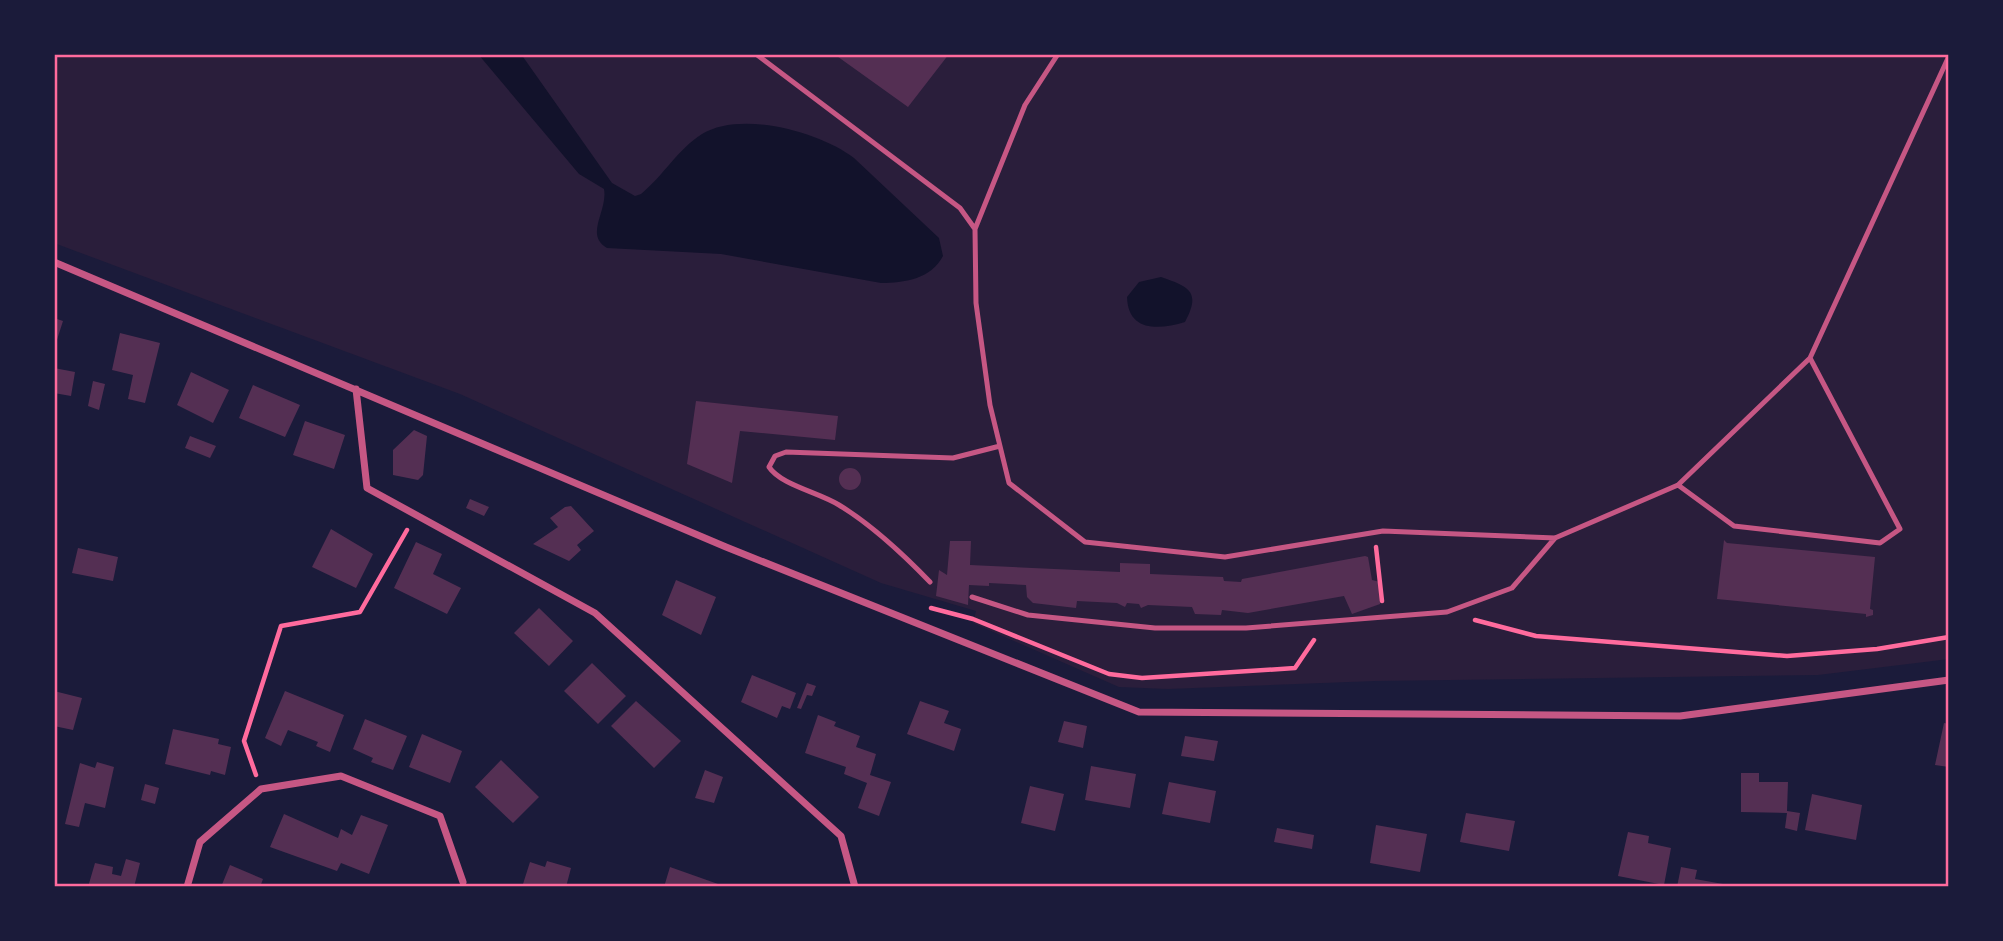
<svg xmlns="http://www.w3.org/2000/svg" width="2003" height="941" font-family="'Archivo Narrow',sans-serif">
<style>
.green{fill:#2a1e3b}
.water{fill:#12122b}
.building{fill:#542f53}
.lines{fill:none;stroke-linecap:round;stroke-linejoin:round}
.path{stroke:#ff6b9d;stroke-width:4.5}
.service{stroke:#c65784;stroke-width:5}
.minor{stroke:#c65784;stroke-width:7}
.neatline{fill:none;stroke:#ff6b9d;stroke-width:2.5}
</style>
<rect width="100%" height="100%" fill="#1b1b3a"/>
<path class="green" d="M 54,54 L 1949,54 L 1949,659 L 1818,675 L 1375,681 L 1168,689 L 1119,687 L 973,623 L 976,611 L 881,583 L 460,394 L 54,243 Z"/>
<path class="water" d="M 478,54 L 521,54 L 612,183 L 635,196 L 641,194 C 663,176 678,149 702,134 C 741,110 820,132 854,158 L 939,238 L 943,256 C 931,279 904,283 881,283 L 721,254 L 607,248 C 584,235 608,211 604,189 L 579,174 Z
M 1161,277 C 1190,287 1201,292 1185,322 C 1159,330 1128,332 1127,297 L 1139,282 Z"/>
<path class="building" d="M 834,54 L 949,54 L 908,107 Z
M 54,318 L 63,321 L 55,346 L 54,346 Z
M 120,333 L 160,343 L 145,403 L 128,399 L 133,375 L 112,370 Z
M 54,368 L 75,372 L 71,396 L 54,393 Z
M 191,372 L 229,390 L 213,423 L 177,405 Z
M 93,381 L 105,384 L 99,410 L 88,406 Z
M 253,385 L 300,405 L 285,437 L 239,418 Z
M 696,401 L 838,416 L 835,440 L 740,431 L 732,483 L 687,464 Z
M 305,421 L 345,435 L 334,469 L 293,455 Z
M 414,430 L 427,436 L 423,475 L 418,480 L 393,475 L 393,450 Z
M 190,436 L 216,446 L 210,458 L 185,448 Z
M839 479a11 11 0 1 1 22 0a11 11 0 1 1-22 0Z
M 470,499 L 489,507 L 484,516 L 466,508 Z
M 571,506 L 594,531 L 577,545 L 581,550 L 569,561 L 533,544 L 558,527 L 550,518 L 565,507 Z
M 331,529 L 373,554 L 356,588 L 312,567 Z
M 1724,540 L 1727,543 L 1875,557 L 1870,609 L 1873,610 L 1873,615 L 1866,617 L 1866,614 L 1717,599 Z
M 950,541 L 971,541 L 970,565 L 1120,572 L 1120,563 L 1150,564 L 1150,574 L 1223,577 L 1224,581 L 1241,582 L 1242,579 L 1365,556 L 1368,557 L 1372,580 L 1380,582 L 1380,604 L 1352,614 L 1344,596 L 1248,613 L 1222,610 L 1221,615 L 1195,614 L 1192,607 L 1148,605 L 1141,608 L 1139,604 L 1127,603 L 1125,607 L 1117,603 L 1077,601 L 1076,608 L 1033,603 L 1027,597 L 1026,585 L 989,583 L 989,586 L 969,585 L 968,605 L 936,596 L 939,570 L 947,575 Z
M 416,542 L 442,554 L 433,574 L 461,588 L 447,614 L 394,588 Z
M 78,548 L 118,557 L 113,581 L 72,573 Z
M 676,580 L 716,597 L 701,635 L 662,615 Z
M 539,608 L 573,641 L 549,666 L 514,633 Z
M 592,663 L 626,696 L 598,724 L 564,691 Z
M 752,675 L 796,693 L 790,709 L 782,706 L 777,718 L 741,702 Z
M 807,683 L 816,686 L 812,696 L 807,695 L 801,709 L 797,708 Z
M 54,691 L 82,698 L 73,730 L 54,726 Z
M 285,691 L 344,715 L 330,752 L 316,746 L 318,742 L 288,730 L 281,746 L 265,738 Z
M 636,701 L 681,741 L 654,768 L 611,726 Z
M 920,701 L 949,711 L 944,723 L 961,729 L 954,751 L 907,734 Z
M 818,715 L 836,722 L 834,726 L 860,736 L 856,747 L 876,754 L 870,775 L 891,782 L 879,816 L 858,808 L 867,783 L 844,774 L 846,767 L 805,753 Z
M 365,719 L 407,736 L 393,770 L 371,762 L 373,758 L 353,749 Z
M 1064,721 L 1087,726 L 1083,748 L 1058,742 Z
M 1944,723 L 1949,724 L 1949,767 L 1935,765 Z
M 173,729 L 219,739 L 218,744 L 231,747 L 225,775 L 211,771 L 210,775 L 165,764 Z
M 422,734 L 462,751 L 450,783 L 409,767 Z
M 1185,736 L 1218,741 L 1214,761 L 1181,756 Z
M 501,760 L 539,797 L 513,823 L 475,787 Z
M 97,762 L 114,767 L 105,808 L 85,803 L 79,827 L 65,824 L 80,763 L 95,768 Z
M 1091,766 L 1136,774 L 1130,808 L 1085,800 Z
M 705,770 L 723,777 L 714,803 L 695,798 Z
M 1741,773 L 1759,773 L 1759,782 L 1788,782 L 1787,811 L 1800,813 L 1797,831 L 1785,828 L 1787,813 L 1741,812 Z
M 1169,782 L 1216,791 L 1210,823 L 1162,814 Z
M 145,784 L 159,788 L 155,804 L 141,800 Z
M 1030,786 L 1064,794 L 1055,831 L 1021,823 Z
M 1812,794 L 1862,805 L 1856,840 L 1805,830 Z
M 1466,813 L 1515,821 L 1509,851 L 1460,842 Z
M 284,814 L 338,838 L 341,829 L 352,835 L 361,815 L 388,825 L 369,874 L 341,863 L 337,871 L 270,847 Z
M 1376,825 L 1427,834 L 1420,872 L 1370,863 Z
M 1277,828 L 1314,835 L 1312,849 L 1274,842 Z
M 1628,832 L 1649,836 L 1648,843 L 1671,848 L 1664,885 L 1618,876 Z
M 126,859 L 140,863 L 134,887 L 88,887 L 95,863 L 113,867 L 112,874 L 121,876 Z
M 547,861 L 571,868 L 566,887 L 530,887 L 523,884 L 530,862 L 545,867 Z
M 230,865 L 263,879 L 260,887 L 221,887 Z
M 670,867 L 718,884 L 717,887 L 664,887 Z
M 1681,867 L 1697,870 L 1695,879 L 1723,884 L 1722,887 L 1677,887 Z"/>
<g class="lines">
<path class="path" d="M 1376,547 L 1382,601
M 931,608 L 973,619 L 1109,674 L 1142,678 L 1295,668 L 1314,640
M 1475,620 L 1536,636 L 1787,656 L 1877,649 L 1949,637
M 256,775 L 244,741 L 281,626 L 360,612 L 407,530"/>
<path class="service" d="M 756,54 L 960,208 L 975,229
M 1058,54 L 1025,105 L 975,229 L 976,303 L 990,405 L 1009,483 L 1085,542 L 1225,557 L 1383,531 L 1555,538 L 1678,485 L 1734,526 L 1880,543 L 1900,529 L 1810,358
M 1678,485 L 1810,358 L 1949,56
M 930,582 C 903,554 872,525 839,505 C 818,492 781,485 769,467 L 775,456 L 786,452 L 953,458 L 1000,446
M 972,597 L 1028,615 L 1155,628 L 1246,628 L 1447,612 L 1512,588 L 1555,538"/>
<path class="minor" d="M 54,262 L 726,547 L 1139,712 L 1680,716 L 1949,680
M 356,389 L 367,488 L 595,613 L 841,836 L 855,887
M 187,887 L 200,842 L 261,789 L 341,776 L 440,816 L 463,882"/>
</g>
<rect width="2003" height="941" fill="none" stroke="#1b1b3a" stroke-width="112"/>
<rect x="56" y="56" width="1891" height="829" class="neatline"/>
</svg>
